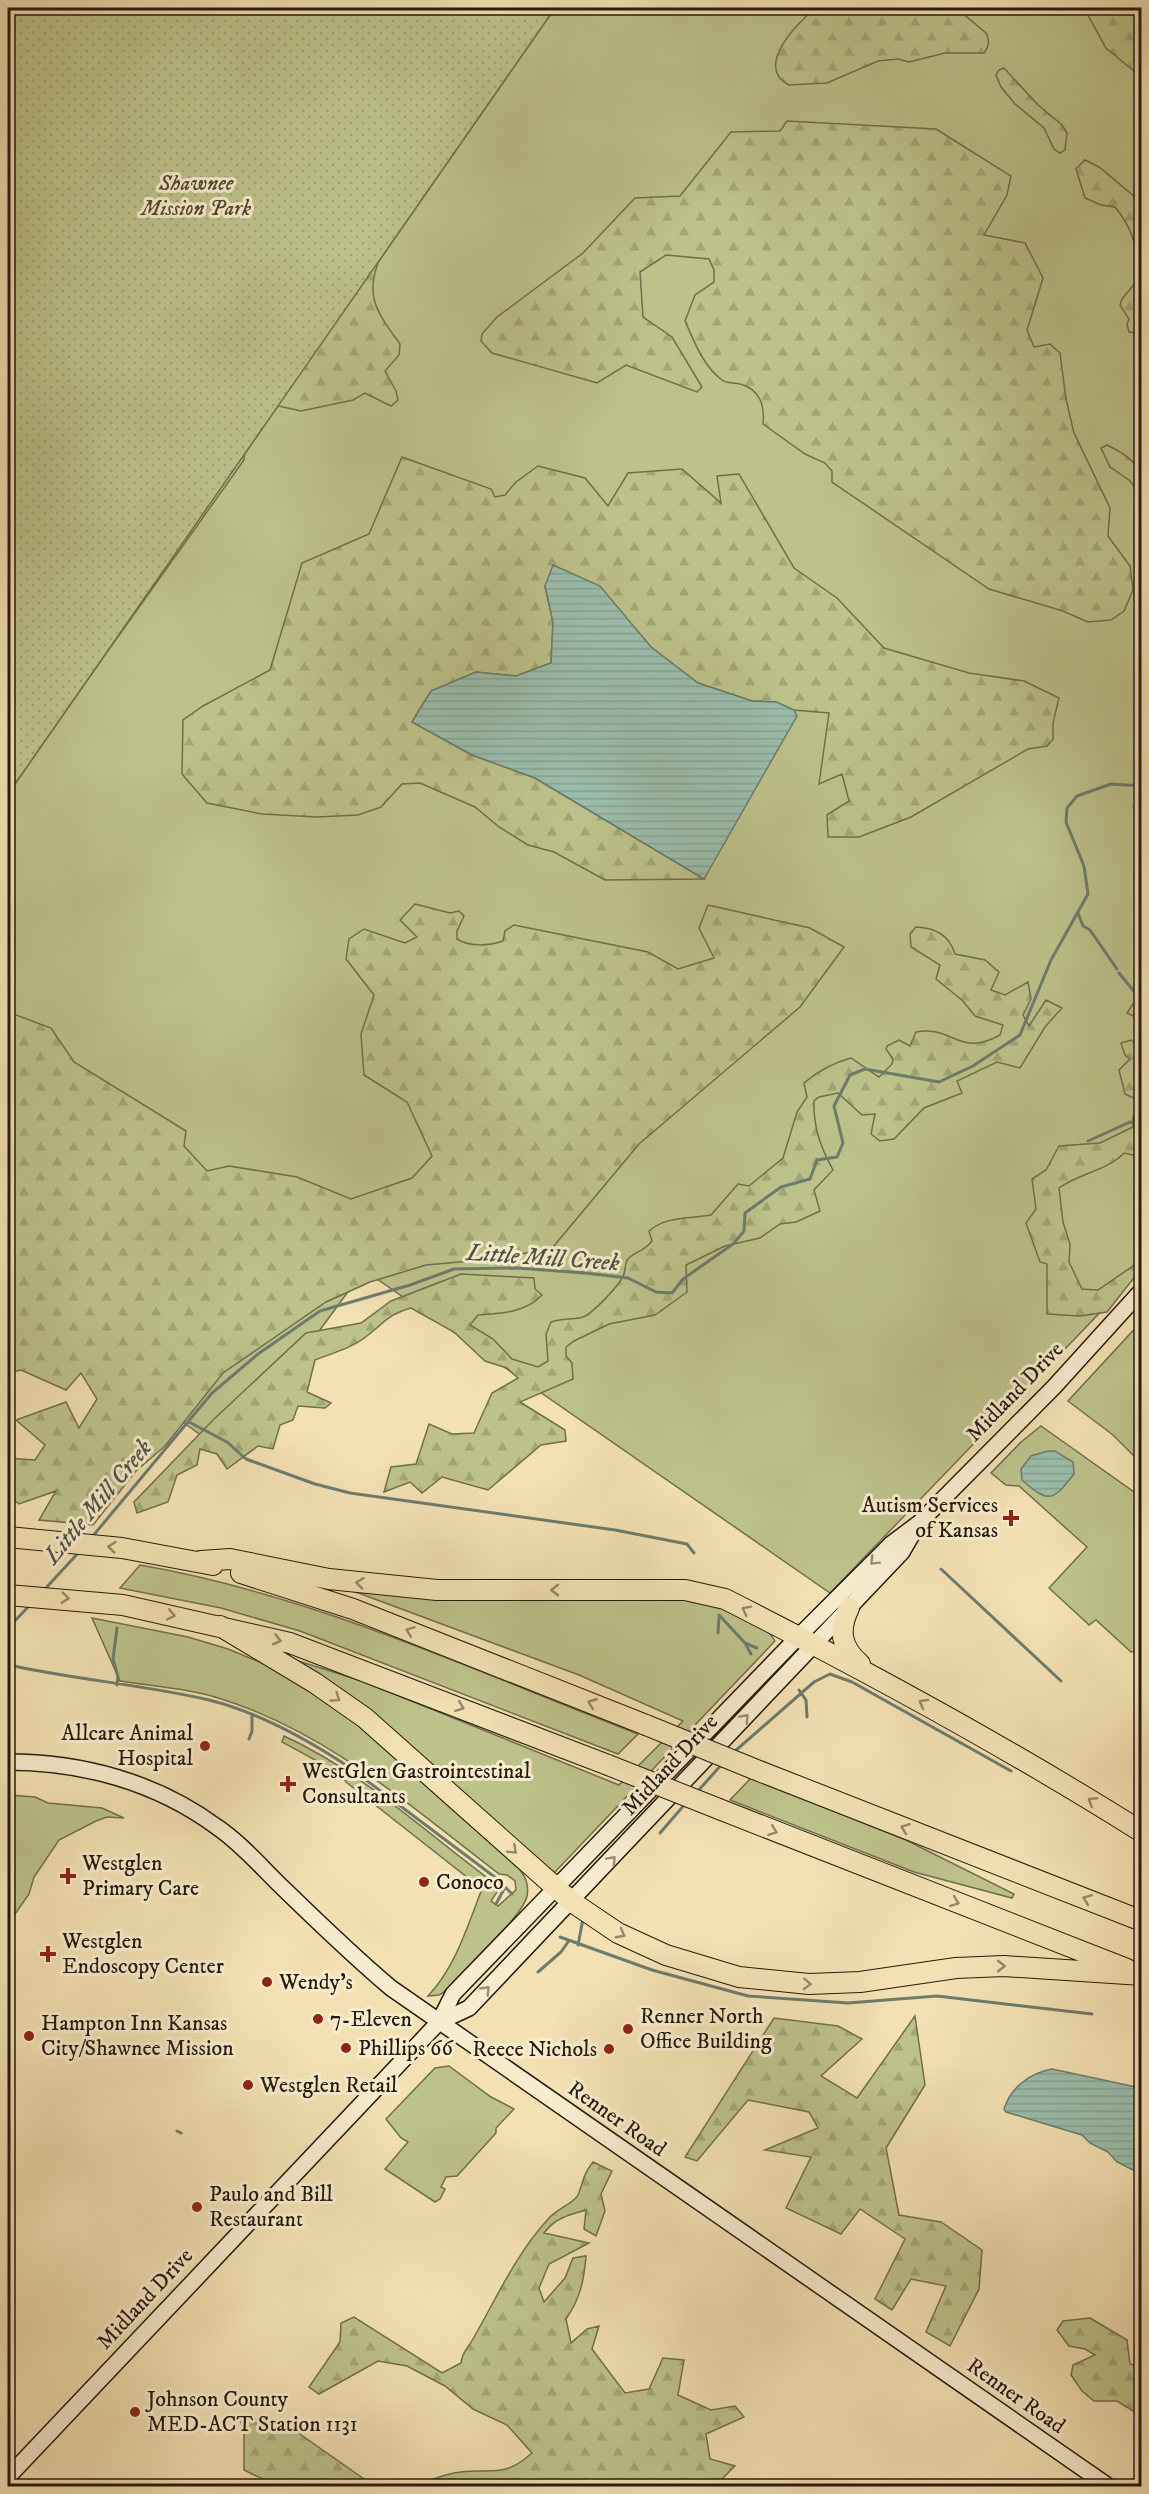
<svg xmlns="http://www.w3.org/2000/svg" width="1149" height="2494" font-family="'IM FELL DW Pica',serif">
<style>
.grass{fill:#bdc28b;stroke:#716e4c;stroke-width:1.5}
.forest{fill:url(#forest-firs);stroke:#716e4c;stroke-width:1.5}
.park{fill:url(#park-dots);stroke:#716e4c;stroke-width:1.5}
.water{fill:url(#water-rules);stroke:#6c7c6d;stroke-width:1.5}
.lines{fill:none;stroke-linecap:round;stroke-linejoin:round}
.stream{stroke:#6c7c6d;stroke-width:3}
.secondary-casing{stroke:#251a0c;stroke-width:18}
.highway-casing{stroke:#251a0c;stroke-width:22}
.secondary{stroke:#f7ecce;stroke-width:15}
.highway{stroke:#f3e1b3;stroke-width:20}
.highway-bridge-casing{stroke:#251a0c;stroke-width:22;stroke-linecap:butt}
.highway-bridge{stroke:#f3e1b3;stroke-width:20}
.oneway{stroke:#968768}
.oneway2{stroke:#988e77}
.poi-dot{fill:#8f2418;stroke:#f7ecce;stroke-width:2}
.labels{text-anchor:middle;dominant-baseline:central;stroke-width:6;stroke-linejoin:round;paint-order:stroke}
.park-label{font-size:22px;font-style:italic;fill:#534c32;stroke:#f7ecce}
.street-label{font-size:22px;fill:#251a0c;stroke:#f7ecce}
.poi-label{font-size:22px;fill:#251a0c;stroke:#f7ecce;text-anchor:start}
.water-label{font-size:24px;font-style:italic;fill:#4e5344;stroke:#f7ecce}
</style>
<defs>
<pattern id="forest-firs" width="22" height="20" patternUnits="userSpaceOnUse" patternTransform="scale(1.5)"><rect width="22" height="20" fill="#bdc28b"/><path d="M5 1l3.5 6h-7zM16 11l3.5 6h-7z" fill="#a2a677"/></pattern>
<pattern id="park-dots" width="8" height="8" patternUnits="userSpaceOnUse" patternTransform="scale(1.5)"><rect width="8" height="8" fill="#bdc28b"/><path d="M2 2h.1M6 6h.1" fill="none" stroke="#a2a677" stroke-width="1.8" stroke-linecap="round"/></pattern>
<pattern id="water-rules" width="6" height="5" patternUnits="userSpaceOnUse" patternTransform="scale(1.5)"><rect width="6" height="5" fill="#9bbead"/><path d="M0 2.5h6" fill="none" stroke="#85a394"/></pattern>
</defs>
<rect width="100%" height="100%" fill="#f3e1b3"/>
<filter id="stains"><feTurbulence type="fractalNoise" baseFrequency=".00333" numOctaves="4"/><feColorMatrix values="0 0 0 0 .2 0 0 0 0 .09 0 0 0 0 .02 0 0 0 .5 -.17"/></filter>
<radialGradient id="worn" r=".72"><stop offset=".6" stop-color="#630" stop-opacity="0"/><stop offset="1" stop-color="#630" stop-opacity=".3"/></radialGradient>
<path class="grass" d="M 555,8 L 1141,8 L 1141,1270 L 830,1593 L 364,1270 L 228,1455 L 8,1294 L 8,794 Z
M 1141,1322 L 1141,1463 L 1113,1435 L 1068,1401 Z
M 1041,1426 L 1141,1497 L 1142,1646 L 1137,1651 L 1131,1652 L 1096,1620 L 1089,1625 L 1087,1623 L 1049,1588 L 1087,1547 L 1019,1486 L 1006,1485 L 991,1473 L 1021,1442 Z
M 140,1565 C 314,1595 474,1671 638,1734 L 618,1754 L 300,1631 L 221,1608 L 120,1588 Z
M 345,1588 L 691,1598 C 716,1605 761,1616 775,1641 L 554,1873 L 292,1659 L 362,1681 L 619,1785 L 683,1721 L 579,1675 Z
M 92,1618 L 188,1637 L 228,1649 L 274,1668 L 334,1704 L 520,1870 C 526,1878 529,1885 527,1896 C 524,1914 461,1976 444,1992 L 439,1995 L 428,1996 C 456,1966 467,1927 482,1889 L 346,1782 L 339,1773 L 282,1742 L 284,1736 C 361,1771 425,1832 493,1882 L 497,1892 L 491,1901 L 498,1906 L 516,1890 L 515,1881 L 507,1875 L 499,1874 C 410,1806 324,1729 215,1697 C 184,1688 151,1686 120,1681 Z
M 751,1778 L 906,1840 L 1014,1894 L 1012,1898 L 914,1872 L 730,1800 Z
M 8,1795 L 35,1797 L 48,1803 L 102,1808 L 124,1818 L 107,1817 L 96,1821 L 59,1840 L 34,1877 L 29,1894 L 8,1924 Z
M 449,2066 L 491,2097 L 514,2109 L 496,2128 L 496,2133 L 457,2176 L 446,2177 L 441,2187 L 445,2189 L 440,2199 L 435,2202 L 385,2169 L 408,2142 L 401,2138 L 386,2119 L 435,2068 Z"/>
<path class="forest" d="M 816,8 L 956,8 L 986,33 C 990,41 989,46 984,53 L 945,53 L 909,62 L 898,59 L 878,61 L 827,83 L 789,85 C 753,67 799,21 816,8 Z
M 1084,8 L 1141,8 L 1141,77 L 1106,48 Z
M 1004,68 L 1038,105 L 1062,125 L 1067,133 L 1065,150 L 1060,153 L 1054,149 L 1044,128 L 1015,104 L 1001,87 L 996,75 L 999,70 Z
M 787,121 L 936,129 L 1011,176 L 1007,195 L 984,235 L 1025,243 L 1043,278 L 1027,330 L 1034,347 L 1050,344 L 1060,353 L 1066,399 L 1074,433 L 1110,508 L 1108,536 L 1130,566 L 1133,590 L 1124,611 L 1111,620 L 1088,622 L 1063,611 L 989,589 L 832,482 L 832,471 L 825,463 L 805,454 L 763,424 C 765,406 760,389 740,384 C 734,382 727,384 722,380 C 703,366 694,341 685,321 L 695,295 L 714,282 L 714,270 L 709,259 L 666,255 L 640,272 L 643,317 L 672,337 L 702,387 L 697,392 L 626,365 L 597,383 L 492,353 L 481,341 L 482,334 L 497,317 L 583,253 L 635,198 L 680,196 L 731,132 L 780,131 Z
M 1085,160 L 1099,167 L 1141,202 L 1141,269 C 1136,245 1131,226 1115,207 L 1101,205 L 1085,198 L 1076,169 Z
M 387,215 L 393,221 C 393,234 387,244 381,256 C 363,295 377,312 400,344 L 399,355 L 385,371 L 396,391 L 398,400 L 391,406 L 365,393 L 353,400 L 301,411 L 265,403 L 246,435 L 244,460 L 8,791 L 8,706 L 220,408 L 307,294 L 358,217 Z
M 1141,276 L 1141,319 L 1137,333 L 1129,332 L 1127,324 L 1129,319 L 1120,305 L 1122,299 Z
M 1107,445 C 1134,458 1142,466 1141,495 L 1129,480 L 1110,467 L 1101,448 Z
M 402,457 L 491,489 L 495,497 L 505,495 L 516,482 L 538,466 L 585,478 L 608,506 L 628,473 L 682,469 L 721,503 L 717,476 L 739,474 L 794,568 L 837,598 L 884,648 L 969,673 L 1024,681 L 1059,698 L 1053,723 L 1053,739 L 1047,746 L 1028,749 L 911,817 L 859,837 L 828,837 L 827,815 L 849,801 L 842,774 L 819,784 L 829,713 L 794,710 L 776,702 L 752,701 L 698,683 L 651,647 L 599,586 L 545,586 L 553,622 L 551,663 L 516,676 L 476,672 L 431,691 L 412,722 L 472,755 L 535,778 L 704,879 L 605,880 L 554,852 L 528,845 L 499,827 L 475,807 L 420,783 L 402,784 L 381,807 L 358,815 L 317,817 L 262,814 L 207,803 L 182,774 L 183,720 L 203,706 L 270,670 L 302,563 L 369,534 Z
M 415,904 L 450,913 L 459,911 L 464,916 L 457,931 L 457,939 C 470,947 488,946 503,941 L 505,931 L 514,925 L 648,952 L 678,969 L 714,958 L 699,928 L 708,905 L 810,928 L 844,947 L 800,1007 L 639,1144 L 553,1247 L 504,1258 L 426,1265 L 370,1282 L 326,1302 L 223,1373 L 165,1446 L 136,1471 L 93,1525 L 39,1520 L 56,1491 L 19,1504 L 8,1495 L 8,1458 L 35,1460 L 45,1445 L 16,1420 L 66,1402 L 79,1428 L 97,1399 L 81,1373 L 66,1390 L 21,1370 L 8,1373 L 8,1012 L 51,1028 L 74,1062 L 186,1131 L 184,1146 L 207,1171 L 229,1166 L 297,1177 L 351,1199 L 412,1178 L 432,1156 L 407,1102 L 364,1075 L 361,1034 L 374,995 L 346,959 L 349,939 L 364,929 L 405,943 L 417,937 L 400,920 Z
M 916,927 C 936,928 949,935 955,954 L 985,960 L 999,972 L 991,990 L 1005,995 L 1028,982 L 1031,999 L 1023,1015 L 1029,1026 L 1046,1000 L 1062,1008 L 1045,1027 L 1020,1068 L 997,1062 L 957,1081 L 962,1093 L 924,1108 L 894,1139 L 880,1141 L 871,1134 L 875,1114 L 862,1115 L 838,1093 L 819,1097 L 814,1101 C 813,1127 821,1148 833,1170 L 814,1190 L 820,1211 L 796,1222 L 780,1224 L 760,1238 L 725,1246 L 686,1265 L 687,1292 L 655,1315 L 609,1324 L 574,1341 L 566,1347 L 566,1356 L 572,1363 L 573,1379 L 520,1402 L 565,1430 L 566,1441 L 541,1445 L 488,1490 L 442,1477 L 422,1493 L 410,1482 L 384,1492 L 391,1467 L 416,1464 L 429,1424 L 452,1434 L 474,1433 L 492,1393 L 518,1378 L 507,1368 L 485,1361 L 454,1332 L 411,1308 C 389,1314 385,1322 367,1336 C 352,1348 333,1353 315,1360 L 307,1392 L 331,1403 L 325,1408 L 298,1406 L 293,1420 L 280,1425 L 273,1449 L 258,1446 L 227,1469 L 217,1454 L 200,1449 L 197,1465 L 177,1475 L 168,1502 L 137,1513 L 134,1502 L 213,1420 L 306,1333 L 361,1323 L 391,1301 L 461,1274 L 534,1278 L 535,1289 L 542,1295 C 527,1312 500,1314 478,1315 L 470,1325 L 493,1339 L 512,1359 L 538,1367 L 548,1361 L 546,1334 L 551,1322 C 562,1318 572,1320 583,1317 C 592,1314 621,1284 624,1274 C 626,1267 624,1262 630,1257 C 639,1250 643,1252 652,1241 L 649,1231 C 666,1216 689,1219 711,1215 L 738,1184 L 749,1186 L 783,1158 L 797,1112 L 807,1097 L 804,1083 C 818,1071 832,1063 851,1058 L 879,1077 L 892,1064 L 893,1059 L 886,1049 L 887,1046 L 899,1040 L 910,1046 L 916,1032 C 953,1025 959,1058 1000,1035 L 1003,1025 L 975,1016 L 963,1001 L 936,979 L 940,965 L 911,947 L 910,934 Z
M 1133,1004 L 1141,1005 L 1142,1095 L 1138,1100 L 1125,1094 L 1119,1070 L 1130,1059 L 1125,1055 L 1121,1043 L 1131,1040 L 1136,1044 L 1137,1034 L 1134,1028 L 1139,1019 L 1127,1013 Z
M 1133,1116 L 1141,1116 L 1141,1149 L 1133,1155 L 1124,1153 C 1107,1171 1079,1173 1059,1188 L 1063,1222 L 1070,1244 L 1069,1262 L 1082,1289 L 1098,1290 L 1133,1266 L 1141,1255 L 1141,1269 L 1107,1312 L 1080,1316 L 1047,1314 L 1047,1264 L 1040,1262 L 1026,1223 L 1036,1209 L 1032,1179 L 1046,1170 L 1059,1146 L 1100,1143 L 1133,1127 Z
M 915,2016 L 925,2085 L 886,2148 L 899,2215 L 941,2222 L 982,2250 L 979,2289 L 950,2346 L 926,2332 L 946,2286 L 911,2279 L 892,2310 L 875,2299 L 905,2239 L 860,2209 L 841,2234 L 786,2208 L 811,2157 L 765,2150 L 818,2128 L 809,2112 L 748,2100 L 697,2161 L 685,2157 L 774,2018 L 838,2026 L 862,2039 L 821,2076 L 857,2098 Z
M 593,2162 L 612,2171 L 601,2194 L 605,2211 L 596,2236 L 584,2229 L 586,2210 C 568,2215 555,2218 544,2233 L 589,2243 L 549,2264 L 539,2288 L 544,2302 L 565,2278 L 573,2258 L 586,2256 C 584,2281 580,2299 566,2319 L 571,2343 L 587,2329 L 599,2326 L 592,2349 L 625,2393 L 649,2389 L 663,2358 L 684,2360 L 678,2395 L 711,2410 L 735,2406 L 744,2417 L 706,2434 L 710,2459 L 735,2466 L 715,2486 L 409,2486 C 425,2483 439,2476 454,2473 C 488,2466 501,2481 532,2453 L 507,2425 L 473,2409 L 445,2386 L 407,2366 L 378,2361 L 319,2394 L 309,2387 L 340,2342 L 341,2323 L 354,2317 L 442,2373 L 461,2363 C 462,2352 468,2348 473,2339 C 497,2297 516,2254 549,2218 C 556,2210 575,2202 578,2195 C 584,2181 582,2176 593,2162 Z
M 1090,2318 L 1127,2340 L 1130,2364 L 1141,2367 L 1141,2416 L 1117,2401 L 1094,2401 L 1082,2391 L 1071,2375 L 1073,2365 L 1095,2355 L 1085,2349 L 1069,2346 L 1057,2330 L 1063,2321 Z
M 251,2417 L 271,2424 L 284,2423 L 374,2486 L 277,2486 L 244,2470 L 244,2434 L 240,2420 Z"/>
<path class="park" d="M 8,8 L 555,8 L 8,794 Z"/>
<path class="water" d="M 553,565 L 600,586 L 651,647 L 698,683 L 752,701 L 776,702 L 794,710 L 797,716 L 704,879 L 535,778 L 472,755 L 412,722 L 431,691 L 476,672 L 516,676 L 551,663 L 553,622 L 545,586 Z
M 1048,1451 L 1055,1451 L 1073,1462 L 1074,1474 C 1053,1501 1049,1504 1022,1480 L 1021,1469 L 1031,1456 Z
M 1052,2069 L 1141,2088 L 1141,2174 L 1117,2162 L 1108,2152 L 1090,2143 L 1082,2135 L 1006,2112 L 1004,2109 C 1011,2087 1030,2073 1052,2069 Z"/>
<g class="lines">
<path class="stream" d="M 1134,807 L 1142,799
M 1078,913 L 1083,926 L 1090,930 L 1117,969
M 1119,973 L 1142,1001
M 1088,1141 L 1130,1122 L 1140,1125
M 189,1422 L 227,1442 L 246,1459 L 315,1484 L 350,1493 L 615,1530 L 687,1544 L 694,1553
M 92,1537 L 212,1393 L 258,1354 L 320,1311 L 410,1285 L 454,1269 L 517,1268 L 585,1273 L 628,1278 L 656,1292 L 672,1293 L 683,1279 L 733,1244 L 744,1231 L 745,1213 L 781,1187 L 810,1179 L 817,1160 L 837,1157 L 843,1143 L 834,1106 L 850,1075 L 865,1069 L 939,1082 L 973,1066 L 1020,1035 L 1051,960 L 1088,894 L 1084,866 L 1066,822 L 1067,808 L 1077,796 L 1111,784 L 1142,786
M 941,1569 L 1061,1681
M 44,1590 L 80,1551
M 719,1615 L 745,1643 L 757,1648
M 8,1628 L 31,1604
M 718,1633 L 719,1617
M 746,1645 L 751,1654
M 8,1660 L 14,1666 C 78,1680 145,1685 209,1700 C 257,1712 305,1738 346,1765 L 496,1878 L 512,1894
M 117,1685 L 118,1677 L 113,1659 L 117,1628
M 799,1690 L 806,1700 L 807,1717
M 249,1739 L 252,1731 L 252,1715
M 734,1752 L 814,1682 L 830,1674 L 852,1682 L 1011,1771
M 697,1792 L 723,1763
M 660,1833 L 686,1803
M 496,1904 L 505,1887
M 560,1937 L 652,1970 L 748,1996 L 848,2003 L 937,1996 L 1092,2014
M 578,1945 L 583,1919
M 538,1972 L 561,1952 L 568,1942
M 177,2131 L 181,2133"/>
<defs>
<path id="secondary" d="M 8,1762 C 82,1762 156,1782 217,1827 C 242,1844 262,1868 284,1889 C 319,1923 354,1957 391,1988 L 1108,2486
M 439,2022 L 469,2008 L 902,1552 L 916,1528
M 8,2477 L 439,2022 L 453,1994 L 798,1637 L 891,1544 L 919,1523 L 1054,1387 L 1142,1290"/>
<path id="highway" d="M 8,1537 L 122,1548 L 213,1565
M 201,1561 L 230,1559 L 329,1579 L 437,1590 L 685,1590 L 725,1599 C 867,1671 1007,1747 1142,1832
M 241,1573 L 353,1609 L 646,1725
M 8,1595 L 123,1605 L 290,1643 L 608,1765
M 849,1608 C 838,1631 841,1647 860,1664
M 220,1626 L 315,1683 L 365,1718 L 572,1902 L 618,1933 L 666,1955 L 739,1977 L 809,1984 L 860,1982 L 956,1968 L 1004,1966 L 1142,1975
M 754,1769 L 1142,1921
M 719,1809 L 1127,1969"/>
</defs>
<use href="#secondary" class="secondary-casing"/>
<use href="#highway" class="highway-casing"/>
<use href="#secondary" class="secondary"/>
<use href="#highway" class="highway"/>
<defs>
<path id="highway-bridge" d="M 646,1725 L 754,1769
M 608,1765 L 719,1809"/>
</defs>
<use href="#highway-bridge" class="highway-bridge-casing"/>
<use href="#highway-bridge" class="highway-bridge"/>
</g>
<defs><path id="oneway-chevron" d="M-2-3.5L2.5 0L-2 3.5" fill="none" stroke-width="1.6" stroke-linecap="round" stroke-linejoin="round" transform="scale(1.5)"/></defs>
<g class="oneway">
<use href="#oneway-chevron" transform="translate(112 1547) rotate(-174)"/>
<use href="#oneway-chevron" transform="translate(360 1583) rotate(-173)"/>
<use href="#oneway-chevron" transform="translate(555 1590) rotate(-180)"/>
<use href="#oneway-chevron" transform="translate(65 1598) rotate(6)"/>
<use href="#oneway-chevron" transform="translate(746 1610) rotate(-153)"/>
<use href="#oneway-chevron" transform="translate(171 1615) rotate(12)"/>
<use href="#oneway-chevron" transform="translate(410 1631) rotate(-159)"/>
<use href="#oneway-chevron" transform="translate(277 1640) rotate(14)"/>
<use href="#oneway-chevron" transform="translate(336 1698) rotate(35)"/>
<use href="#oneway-chevron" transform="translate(592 1703) rotate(-158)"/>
<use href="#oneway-chevron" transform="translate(923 1703) rotate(-151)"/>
<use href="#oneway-chevron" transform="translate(460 1707) rotate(21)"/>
<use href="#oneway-chevron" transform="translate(1092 1801) rotate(-148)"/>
<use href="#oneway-chevron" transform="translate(905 1828) rotate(-159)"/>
<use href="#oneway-chevron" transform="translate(773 1831) rotate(21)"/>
<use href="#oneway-chevron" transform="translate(513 1850) rotate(43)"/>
<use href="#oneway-chevron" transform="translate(1087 1899) rotate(-159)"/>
<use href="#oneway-chevron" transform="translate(955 1902) rotate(21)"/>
<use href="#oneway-chevron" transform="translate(621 1934) rotate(28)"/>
<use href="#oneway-chevron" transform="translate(1001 1966)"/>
<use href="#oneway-chevron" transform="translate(807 1984) rotate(2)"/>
</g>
<g class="oneway2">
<use href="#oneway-chevron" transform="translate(874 1561) rotate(135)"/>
<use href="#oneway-chevron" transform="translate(745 1718) rotate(-47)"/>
<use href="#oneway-chevron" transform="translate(612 1860) rotate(-47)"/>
<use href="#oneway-chevron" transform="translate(486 1990) rotate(-46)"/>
</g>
<g class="poi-dot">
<path d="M1008 1509h6v6h6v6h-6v6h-6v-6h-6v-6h6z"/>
<circle cx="205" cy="1746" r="6"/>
<path d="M285 1775h6v6h6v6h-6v6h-6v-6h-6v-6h6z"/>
<path d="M65 1867h6v6h6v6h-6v6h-6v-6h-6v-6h6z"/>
<circle cx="424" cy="1882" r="6"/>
<path d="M45 1945h6v6h6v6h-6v6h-6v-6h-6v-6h6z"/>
<circle cx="267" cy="1982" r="6"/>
<circle cx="318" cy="2019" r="6"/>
<circle cx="628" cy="2029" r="6"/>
<circle cx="29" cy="2036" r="6"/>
<circle cx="346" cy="2048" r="6"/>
<circle cx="609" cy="2049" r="6"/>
<circle cx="248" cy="2085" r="6"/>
<circle cx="197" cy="2207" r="6"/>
<circle cx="135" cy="2412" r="6"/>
</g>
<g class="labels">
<g class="park-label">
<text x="196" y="183">Shawnee<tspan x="196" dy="25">Mission Park</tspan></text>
</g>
<g class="street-label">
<text transform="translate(1015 1392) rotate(-46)">Midland Drive</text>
<text transform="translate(670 1765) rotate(-47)">Midland Drive</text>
<text transform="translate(617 2119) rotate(35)">Renner Road</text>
<text transform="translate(145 2299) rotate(-47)">Midland Drive</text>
<text transform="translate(1016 2396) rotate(35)">Renner Road</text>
</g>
<g class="poi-label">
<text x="998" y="1505" text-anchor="end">Autism Services<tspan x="998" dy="25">of Kansas</tspan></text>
<text x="193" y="1733" text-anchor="end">Allcare Animal<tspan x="193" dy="25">Hospital</tspan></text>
<text x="302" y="1771">WestGlen Gastrointestinal<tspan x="302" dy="25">Consultants</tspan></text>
<text x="82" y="1863">Westglen<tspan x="82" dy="25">Primary Care</tspan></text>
<text x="436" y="1882">Conoco</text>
<text x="62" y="1941">Westglen<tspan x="62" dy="25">Endoscopy Center</tspan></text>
<text x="279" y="1982">Wendy's</text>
<text x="640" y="2016">Renner North<tspan x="640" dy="25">Office Building</tspan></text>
<text x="330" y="2019">7-Eleven</text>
<text x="41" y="2023">Hampton Inn Kansas<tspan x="41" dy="25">City/Shawnee Mission</tspan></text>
<text x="358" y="2048">Phillips 66</text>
<text x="597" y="2049" text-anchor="end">Reece Nichols</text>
<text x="260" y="2085">Westglen Retail</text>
<text x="209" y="2194">Paulo and Bill<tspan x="209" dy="25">Restaurant</tspan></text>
<text x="147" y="2399">Johnson County<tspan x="147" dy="25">MED-ACT Station 1131</tspan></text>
</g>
<g class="water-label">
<text transform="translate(543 1258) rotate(4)">Little Mill Creek</text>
<text transform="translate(98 1502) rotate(-50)">Little Mill Creek</text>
</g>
</g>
<rect width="1149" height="2494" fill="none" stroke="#f3e1b3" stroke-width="30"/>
<rect x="9" y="9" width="1131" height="2476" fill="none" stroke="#251a0c" stroke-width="3"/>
<rect x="15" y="15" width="1119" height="2464" fill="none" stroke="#251a0c" stroke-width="1.5"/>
<rect width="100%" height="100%" filter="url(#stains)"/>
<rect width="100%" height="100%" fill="url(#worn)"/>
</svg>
